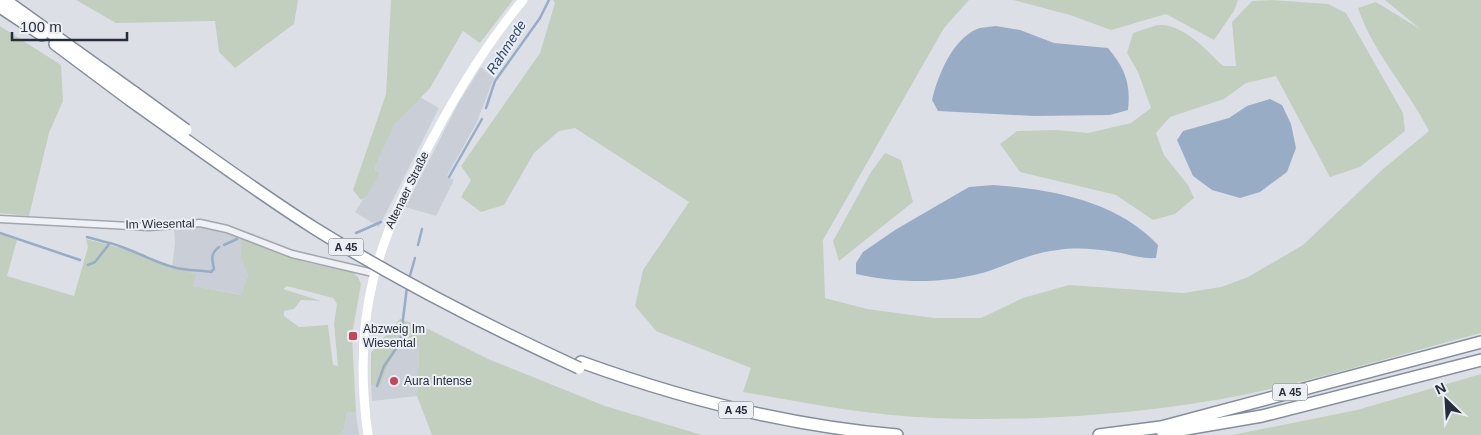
<svg xmlns="http://www.w3.org/2000/svg" width="1481" height="435" font-family="Arial,sans-serif">
<style>
.built{fill:#cacfd7}
.green{fill:#c2cfbe;fill-rule:evenodd}
.water{fill:#98adc5}
.lines{fill:none;stroke-linecap:round;stroke-linejoin:round}
.stream{stroke:#98adc5;stroke-width:2.5}
.minor-casing{stroke:#a2a7af;stroke-width:9}
.motorway-casing{stroke:#848d9c;stroke-width:14}
.minor{stroke:#eff1f4;stroke-width:6}
.secondary{stroke:#fff;stroke-width:9}
.motorway{stroke:#fff;stroke-width:11}
.motorway-bridge-casing{stroke:#848d9c;stroke-width:14;stroke-linecap:butt}
.motorway-bridge{stroke:#fff;stroke-width:11}
.poi-dot{fill:#c74556;stroke:#ebeff4;stroke-width:2}
.labels{text-anchor:middle;dominant-baseline:central;stroke-width:4;stroke-linejoin:round;paint-order:stroke}
.shield{fill:#ebeff4;stroke:#626872;stroke-width:1}
.shield-label{font-size:11px;font-weight:bold;fill:#272e3b}
.street-label{font-size:12px;fill:#272e3b;stroke:#ebeff4}
.poi-label{font-size:12px;fill:#272e3b;stroke:#ebeff4;text-anchor:start}
.water-label{font-size:14px;font-style:italic;fill:#334c6d;stroke:#ebeff4}
</style>
<rect width="100%" height="100%" fill="#dce0e6"/>
<path class="built" d="M 481,67 L 494,78 L 476,124 L 447,176 L 454,180 L 436,216 L 405,207 L 459,102 Z
M 420,97 L 439,108 L 379,227 L 355,212 L 380,173 L 375,170 L 376,165 L 395,124 Z
M 192,226 L 208,228 L 241,238 L 241,258 L 248,275 L 242,295 L 193,286 L 172,268 L 175,243 L 174,227 Z
M 402,342 L 419,347 L 417,396 L 372,401 L 371,385 L 381,386 L 389,363 Z
M 347,412 L 356,413 L 359,435 L 337,435 L 343,434 Z"/>
<path class="green" d="M 76,0 L 298,0 L 294,24 L 235,68 L 219,52 L 215,21 L 116,23 Z
M 391,0 L 513,0 L 480,43 L 463,31 L 430,88 L 395,124 L 376,165 L 375,170 L 380,173 L 367,196 L 361,200 L 353,190 L 386,94 Z
M 553,0 L 969,0 L 944,28 L 823,240 L 825,298 L 867,309 L 934,318 L 981,318 L 1023,298 L 1069,285 L 1183,293 L 1221,287 L 1248,277 L 1303,245 L 1383,169 L 1429,131 C 1408,89 1373,53 1358,8 L 1376,2 L 1420,29 L 1385,0 L 1481,0 L 1481,333 C 1402,354 1323,378 1243,395 C 1146,414 1033,422 934,418 C 870,416 806,403 743,392 L 751,368 L 656,331 L 635,306 L 643,270 L 689,202 L 575,128 L 559,131 L 534,153 L 504,205 L 481,212 L 461,197 L 471,180 L 461,166 L 540,53 L 555,3 Z
M 1013,0 L 1238,0 L 1234,11 L 1214,40 L 1166,14 L 1111,30 L 1070,15 Z
M 1272,0 L 1328,4 L 1346,13 L 1403,113 L 1405,131 L 1360,167 L 1330,177 L 1276,76 L 1246,83 L 1224,99 L 1170,117 L 1156,133 L 1164,155 L 1188,185 L 1194,198 L 1175,214 L 1153,220 L 1116,195 L 1020,172 L 1000,144 L 1017,131 L 1056,130 L 1088,133 L 1131,123 L 1151,108 L 1138,72 L 1127,53 L 1133,33 C 1141,31 1151,26 1159,25 C 1182,23 1208,51 1223,66 L 1236,66 L 1232,22 L 1252,1 Z
M 0,26 L 61,65 L 63,101 L 49,133 L 29,216 L 0,213 Z
M 885,153 L 901,160 L 913,202 L 839,261 L 833,241 L 871,172 Z
M 0,234 L 17,240 L 7,276 L 74,296 L 88,247 L 86,239 L 129,250 L 172,268 L 196,274 L 193,286 L 241,295 L 248,275 L 241,258 L 241,238 L 304,262 L 352,272 L 358,277 L 361,284 L 352,335 L 356,413 L 347,412 L 343,434 L 337,435 L 0,435 ZM 287,286 L 333,298 L 337,304 L 334,324 L 338,366 L 333,365 L 328,325 L 299,327 L 284,316 L 284,311 L 294,309 L 301,300 L 321,301 L 283,289 Z
M 400,319 L 424,327 L 488,359 L 605,406 L 702,435 L 432,435 L 417,396 L 419,347 L 402,342 L 389,363 L 381,386 L 371,385 L 371,353 Z
M 1481,374 L 1481,435 L 1232,435 L 1357,410 Z"/>
<path class="water" d="M 996,26 L 1020,30 L 1054,43 L 1108,48 C 1125,68 1131,84 1128,110 L 1110,115 L 1034,116 L 938,111 L 932,100 C 938,75 952,40 977,29 C 982,27 991,27 996,26 Z
M 1270,99 L 1282,105 L 1291,124 L 1296,148 L 1287,172 L 1260,192 L 1240,198 L 1212,190 L 1193,176 L 1177,140 L 1183,131 L 1229,118 L 1247,106 Z
M 993,185 C 1051,189 1117,201 1158,245 L 1156,258 C 1140,259 1129,254 1115,252 C 1095,249 1077,247 1058,250 C 1035,252 1014,262 992,270 C 949,284 900,284 856,274 L 856,263 L 863,252 L 895,230 L 969,187 Z"/>
<g class="lines">
<path class="stream" d="M 486,108 L 495,81 L 540,18 L 549,0
M 449,177 L 482,119
M 0,233 L 80,260
M 356,233 L 381,222
M 87,237 L 109,243
M 224,245 L 237,239
M 418,245 L 422,229
M 88,265 L 95,262 L 110,243 C 132,249 151,261 173,267 C 186,271 198,270 211,272 L 214,269 C 212,259 210,254 219,247
M 409,279 L 415,258
M 377,386 L 384,366 L 400,343 L 407,287"/>
<defs>
<path id="minor" d="M 0,219 L 149,227 L 200,223 L 227,229 L 292,254 L 373,273"/>
<path id="motorway" d="M 5,0 L 135,93
M 0,7 L 42,35
M 55,44 L 130,100
M 581,362 C 683,399 788,426 897,435
M 1163,433 L 1262,416 L 1481,360
M 1099,435 L 1161,427 L 1481,342"/>
</defs>
<use href="#minor" class="minor-casing"/>
<use href="#motorway" class="motorway-casing"/>
<use href="#minor" class="minor"/>
<path class="secondary" d="M 368,435 C 351,313 377,241 434,136 C 460,87 488,42 523,0"/>
<use href="#motorway" class="motorway"/>
<defs>
<path id="motorway-bridge" d="M 135,93 L 186,130
M 130,100 C 191,143 251,188 314,228 C 399,281 487,326 579,368"/>
</defs>
<use href="#motorway-bridge" class="motorway-bridge-casing"/>
<use href="#motorway-bridge" class="motorway-bridge"/>
</g>
<g class="poi-dot">
<rect x="348" y="331" width="10" height="10" rx="2.5"/>
<circle cx="394" cy="381" r="5"/>
</g>
<g class="labels">
<g class="shield">
<rect x="328.5" y="238.5" width="35" height="17" rx="4"/>
<rect x="1272.5" y="383.5" width="35" height="17" rx="4"/>
<rect x="718.5" y="401.5" width="35" height="17" rx="4"/>
</g>
<g class="shield-label">
<text x="346" y="247">A 45</text>
<text x="1290" y="392">A 45</text>
<text x="736" y="410">A 45</text>
</g>
<g class="street-label">
<text transform="translate(407 190) rotate(-64)">Altenaer Straße</text>
<text transform="translate(160 224) rotate(-1)">Im Wiesental</text>
</g>
<g class="poi-label">
<text x="363" y="329">Abzweig Im<tspan x="363" dy="14">Wiesental</tspan></text>
<text x="404" y="381">Aura Intense</text>
</g>
<g class="water-label">
<text transform="translate(506 47) rotate(-57)">Rahmede</text>
</g>
</g>
<g transform="translate(1446 400) rotate(335)" stroke="#ebeff4" stroke-width="4" paint-order="stroke">
<path d="M0-4L9 19L0 12L-9 19Z" fill="#272e3b"/>
<text y="-8" font-size="14" font-weight="bold" text-anchor="middle" fill="#272e3b">N</text>
</g>
<path d="M12 32v8h115v-8" fill="none" stroke="#272e3b" stroke-width="2.5"/>
<text x="20" y="32" font-size="15" fill="#272e3b" stroke="#ebeff4" stroke-width="4" paint-order="stroke">100 m</text>
</svg>
